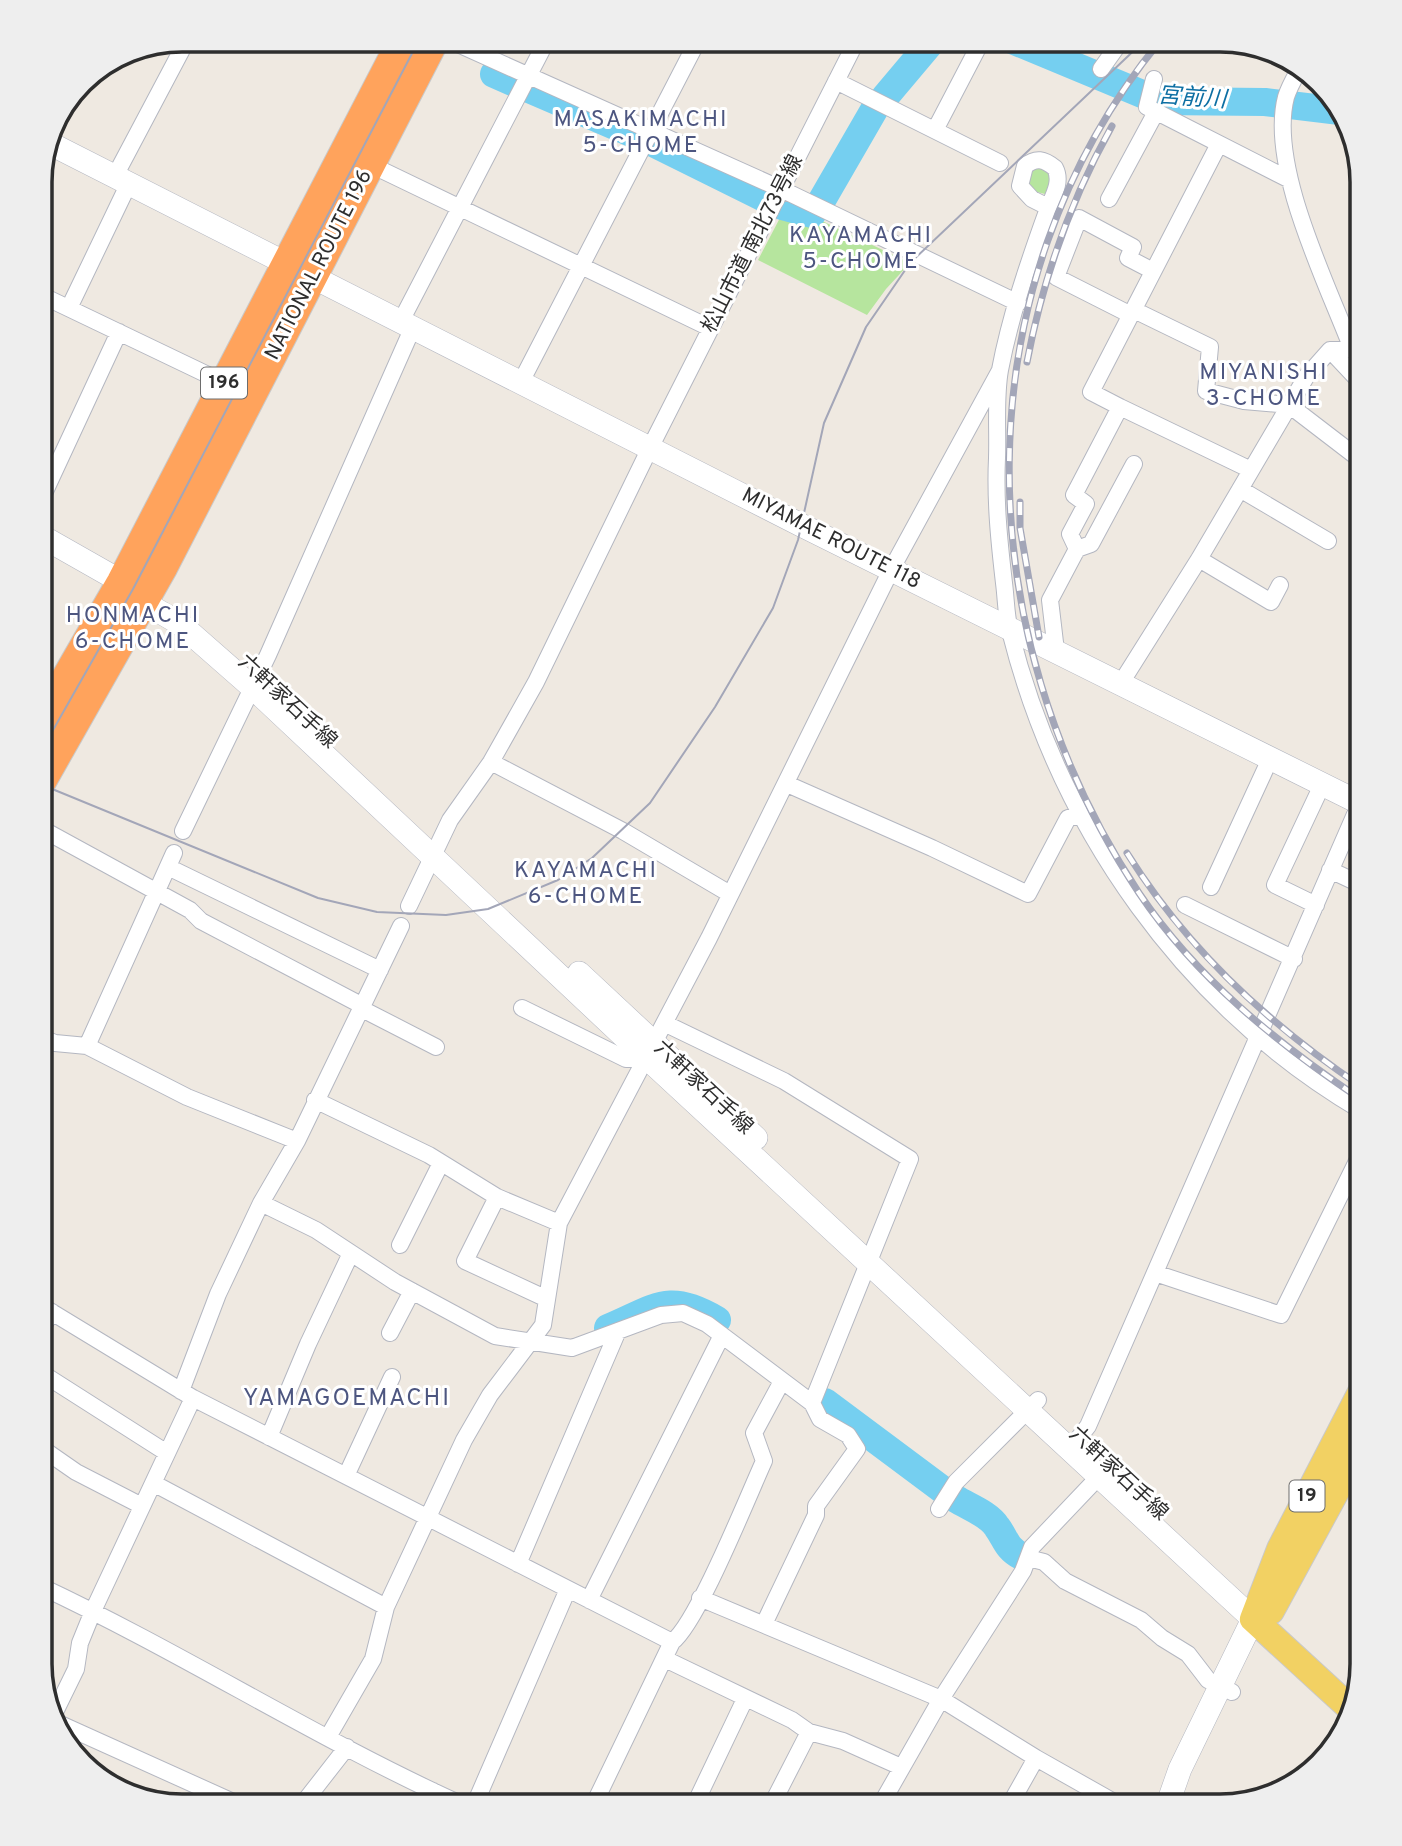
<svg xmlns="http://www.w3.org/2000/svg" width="1402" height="1846" font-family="Overpass,'Noto Sans JP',sans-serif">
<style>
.green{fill:#b6e59e}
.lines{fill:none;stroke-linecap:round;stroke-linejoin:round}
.river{stroke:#75cff0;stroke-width:28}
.street-casing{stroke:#b4b7c1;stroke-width:18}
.secondary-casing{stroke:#b4b7c1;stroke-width:24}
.primary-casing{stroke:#c9c9c9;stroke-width:28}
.highway-casing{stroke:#c9c9c9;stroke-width:32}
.street{stroke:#fff;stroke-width:16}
.secondary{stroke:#fff;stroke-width:23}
.primary{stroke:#f2d163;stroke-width:26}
.highway{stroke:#ffa35c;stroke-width:30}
.tram{stroke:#a3a6b8;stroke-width:2}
.rail-casing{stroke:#a3a6b8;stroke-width:7}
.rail{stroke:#fff;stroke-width:4.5;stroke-dasharray:13;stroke-linecap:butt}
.labels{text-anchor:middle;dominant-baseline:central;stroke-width:6;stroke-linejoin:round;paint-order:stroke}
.shield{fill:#fff;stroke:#6d6d6d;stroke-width:2}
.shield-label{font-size:19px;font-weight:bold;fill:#2e2e2e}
.street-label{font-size:21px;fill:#2e2e2e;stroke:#fff}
.water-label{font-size:23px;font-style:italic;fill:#0d6fa3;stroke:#fff}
.neighbourhood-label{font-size:23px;letter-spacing:2px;fill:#4d5680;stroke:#fff}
.quarter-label{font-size:24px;letter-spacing:2px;fill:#4d5680;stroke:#fff}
.rim{fill:none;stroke:#2e2e2e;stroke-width:3.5}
</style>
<rect width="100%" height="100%" fill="#efe9e1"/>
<path class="green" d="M 1034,165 L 1051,170 L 1050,191 L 1045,194 L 1029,190 L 1027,174 Z
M 782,214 L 818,219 L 910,263 L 886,289 L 867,315 L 758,260 Z"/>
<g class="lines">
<path class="river" d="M 1012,40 L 1159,101 L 1265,102 L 1340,111
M 494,74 L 638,136
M 885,97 L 933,40
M 653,143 L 764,198
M 822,200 L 874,110
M 782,206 L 812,214
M 608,1328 C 656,1308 668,1291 717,1320
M 825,1402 L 943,1490
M 956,1499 C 969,1507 989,1514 997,1527 C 1006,1539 1006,1548 1021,1556"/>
<defs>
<path id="street" d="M 449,40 L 781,189 L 1018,303
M 1300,68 C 1295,77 1289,87 1286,97 C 1268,166 1327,283 1352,349
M 1101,69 L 1121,41
M 1154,79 L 1147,107 L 1288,179
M 836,81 L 1000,163
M 935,130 L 982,40
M 365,162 L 710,328
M 115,176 L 187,40
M 1109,199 L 1156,112
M 1048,207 L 1032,199 L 1020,186 L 1025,166 C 1036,157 1044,159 1055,168 C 1063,183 1051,199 1046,214 C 1028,264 1010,317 1000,370 C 995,398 998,429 997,458 C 995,500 999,540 1004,583 C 1006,598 1006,616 1010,631 C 1060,830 1185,1007 1362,1111
M 41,295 L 231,386
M 69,308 L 129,183
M 1134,310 L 1210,347 L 1206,391 L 1244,401 L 1289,405 L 1362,461
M 1131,315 L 1056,277 L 1079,218 L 1133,247 L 1128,258 L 1153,271
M 401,321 L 547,40
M 1330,350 L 1362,384
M 521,382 L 698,40
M 1120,407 L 1251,470
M 1240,489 L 1328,541
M 41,500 L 119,332
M 1077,549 L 1091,544 L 1134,464
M 1199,559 L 1271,602 L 1280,585
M 1056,651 L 1050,600 L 1077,549 L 1070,534 L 1086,504 L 1074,495 L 1120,407 L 1091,392 L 1219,144
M 40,675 L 63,686
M 1121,683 L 1199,559 L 1306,377 L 1330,350 L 1362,349
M 491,762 L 623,831 L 730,894
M 787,784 L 932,848 L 1028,894 L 1068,818 L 1081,815
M 40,828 L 190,910 L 201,921 L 363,1006
M 183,831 L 268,655 L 413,327
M 168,867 L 380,970
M 1330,870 L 1362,885
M 1211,887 L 1270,759
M 1185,905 L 1294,959
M 1316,905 L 1275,885 L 1322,785
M 409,906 L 450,820 L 491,762 L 536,682 L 648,452 L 857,40
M 522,1008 L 626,1059 L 648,1059
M 362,1009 L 436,1047
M 666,1024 L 784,1081 L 910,1159 L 812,1403
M 40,1037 L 55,1043 L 87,1046 L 187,1097 L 297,1141
M 87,1046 L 174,853
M 315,1100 L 429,1155 L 497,1197 L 559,1223
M 497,1197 L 465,1261 L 547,1299
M 261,1203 L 316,1230 L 395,1282 L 495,1336 L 572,1348 L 661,1315 L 683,1313 L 707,1324 L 812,1403 L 820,1419 L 848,1435 L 857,1449 L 816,1506 L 816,1515 L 764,1624
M 400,1245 L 441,1163
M 1155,1273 L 1281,1315 L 1362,1151
M 40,1305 L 193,1398 L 672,1642
M 40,1331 L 52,1312
M 390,1333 L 412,1291
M 40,1372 L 167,1453
M 181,1391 L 218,1294 L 261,1203 L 297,1141 L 401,926
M 269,1437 L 308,1344 L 351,1253
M 40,1447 L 76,1472 L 142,1506
M 1070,1449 L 1088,1426 L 1356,812 L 1356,789 L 1362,777
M 346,1476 L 392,1377
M 153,1483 L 386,1607
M 939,1509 L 956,1482 L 1038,1400
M 1028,1558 L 1044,1562 L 1065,1581 L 1141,1620 L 1162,1638 L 1188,1654 L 1208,1680 L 1232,1692
M 518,1564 L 617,1333
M 40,1586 C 185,1654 320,1741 465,1806
M 700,1598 L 941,1699 L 1036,1758 L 1121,1806
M 589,1600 L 722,1335
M 665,1659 L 792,1720 L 809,1732 L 843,1741 L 901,1767
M 55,1712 L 76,1669 L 80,1643 L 93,1611 L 193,1398
M 58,1723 L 242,1806
M 328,1737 L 373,1659 L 386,1607 L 464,1440 L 490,1395 L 543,1325 L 559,1223 L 709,938 L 891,570 L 999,372
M 301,1806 L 347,1747
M 420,1806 L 433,1791
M 474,1806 L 568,1589
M 593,1806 L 672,1642 C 697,1624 748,1496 764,1461 L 754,1433 L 782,1381
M 694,1806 L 745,1699
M 771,1806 L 809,1732
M 880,1806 L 941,1699 L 1023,1571 L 1032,1547 L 1109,1466
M 1009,1806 L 1036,1758"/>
<path id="secondary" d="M 49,143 L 801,525 L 1362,804
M 41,536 L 122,582 L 143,602 L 179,623 L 252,687 L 648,1059 L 1253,1619 L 1180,1769 L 1167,1806
M 579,973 L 756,1138"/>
<path id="primary" d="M 1271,1611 L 1362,1444
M 1350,1708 L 1253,1619 L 1280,1549 L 1362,1390"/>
<path id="highway" d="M 40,724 L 122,582 L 403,40
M 40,783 L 163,566 L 434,40"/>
</defs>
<use href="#street" class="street-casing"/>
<use href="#secondary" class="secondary-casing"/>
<use href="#primary" class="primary-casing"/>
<use href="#highway" class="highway-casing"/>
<use href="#street" class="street"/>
<use href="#secondary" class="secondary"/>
<use href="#primary" class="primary"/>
<use href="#highway" class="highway"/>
<path class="tram" d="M 40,753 L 133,589 L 419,40
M 40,784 L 318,898 L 377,912 L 446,915 L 488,909 L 558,880 L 592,858 L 650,803 L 715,707 L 773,608 L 798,540 L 824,423 L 866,327 L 910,263 L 1144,41"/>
<defs>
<path id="rail" d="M 1160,41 C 959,287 966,632 1139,893 C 1196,978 1278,1044 1362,1100
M 1027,362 C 1043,278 1070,201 1112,126
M 1020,502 L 1020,528 L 1039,637
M 1127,853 C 1187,949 1268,1024 1362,1087"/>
</defs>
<use href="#rail" class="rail-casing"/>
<use href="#rail" class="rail"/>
</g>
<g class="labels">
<g class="shield">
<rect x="201" y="367.5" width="46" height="31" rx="5"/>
<rect x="1289.5" y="1480.5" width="35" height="31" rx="5"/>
</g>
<g class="shield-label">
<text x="224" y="383">196</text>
<text x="1307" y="1496">19</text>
</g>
<g class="street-label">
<text transform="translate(753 244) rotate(-63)">松山市道 南北73号線</text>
<text transform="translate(319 265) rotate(-63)">NATIONAL ROUTE 196</text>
<text transform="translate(831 539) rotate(27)">MIYAMAE ROUTE 118</text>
<text transform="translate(287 702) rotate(43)">六軒家石手線</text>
<text transform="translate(703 1088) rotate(43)">六軒家石手線</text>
<text transform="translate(1118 1474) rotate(43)">六軒家石手線</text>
</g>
<g class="water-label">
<text transform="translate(1192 99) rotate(4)">宮前川</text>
</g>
<g class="neighbourhood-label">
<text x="641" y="120">MASAKIMACHI<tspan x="641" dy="26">5-CHOME</tspan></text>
<text x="861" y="236">KAYAMACHI<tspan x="861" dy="26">5-CHOME</tspan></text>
<text x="1264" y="373">MIYANISHI<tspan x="1264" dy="26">3-CHOME</tspan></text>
<text x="133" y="616">HONMACHI<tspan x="133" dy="26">6-CHOME</tspan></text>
<text x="586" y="871">KAYAMACHI<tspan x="586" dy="26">6-CHOME</tspan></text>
</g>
<g class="quarter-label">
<text x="347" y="1399">YAMAGOEMACHI</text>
</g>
</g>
<path d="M0 0H1402V1846H0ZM182 52H1220A130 130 0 0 1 1350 182V1664A130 130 0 0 1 1220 1794H182A130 130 0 0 1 52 1664V182A130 130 0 0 1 182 52Z" fill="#eee" fill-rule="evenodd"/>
<path class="rim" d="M182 52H1220A130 130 0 0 1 1350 182V1664A130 130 0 0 1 1220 1794H182A130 130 0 0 1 52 1664V182A130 130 0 0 1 182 52Z"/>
</svg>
